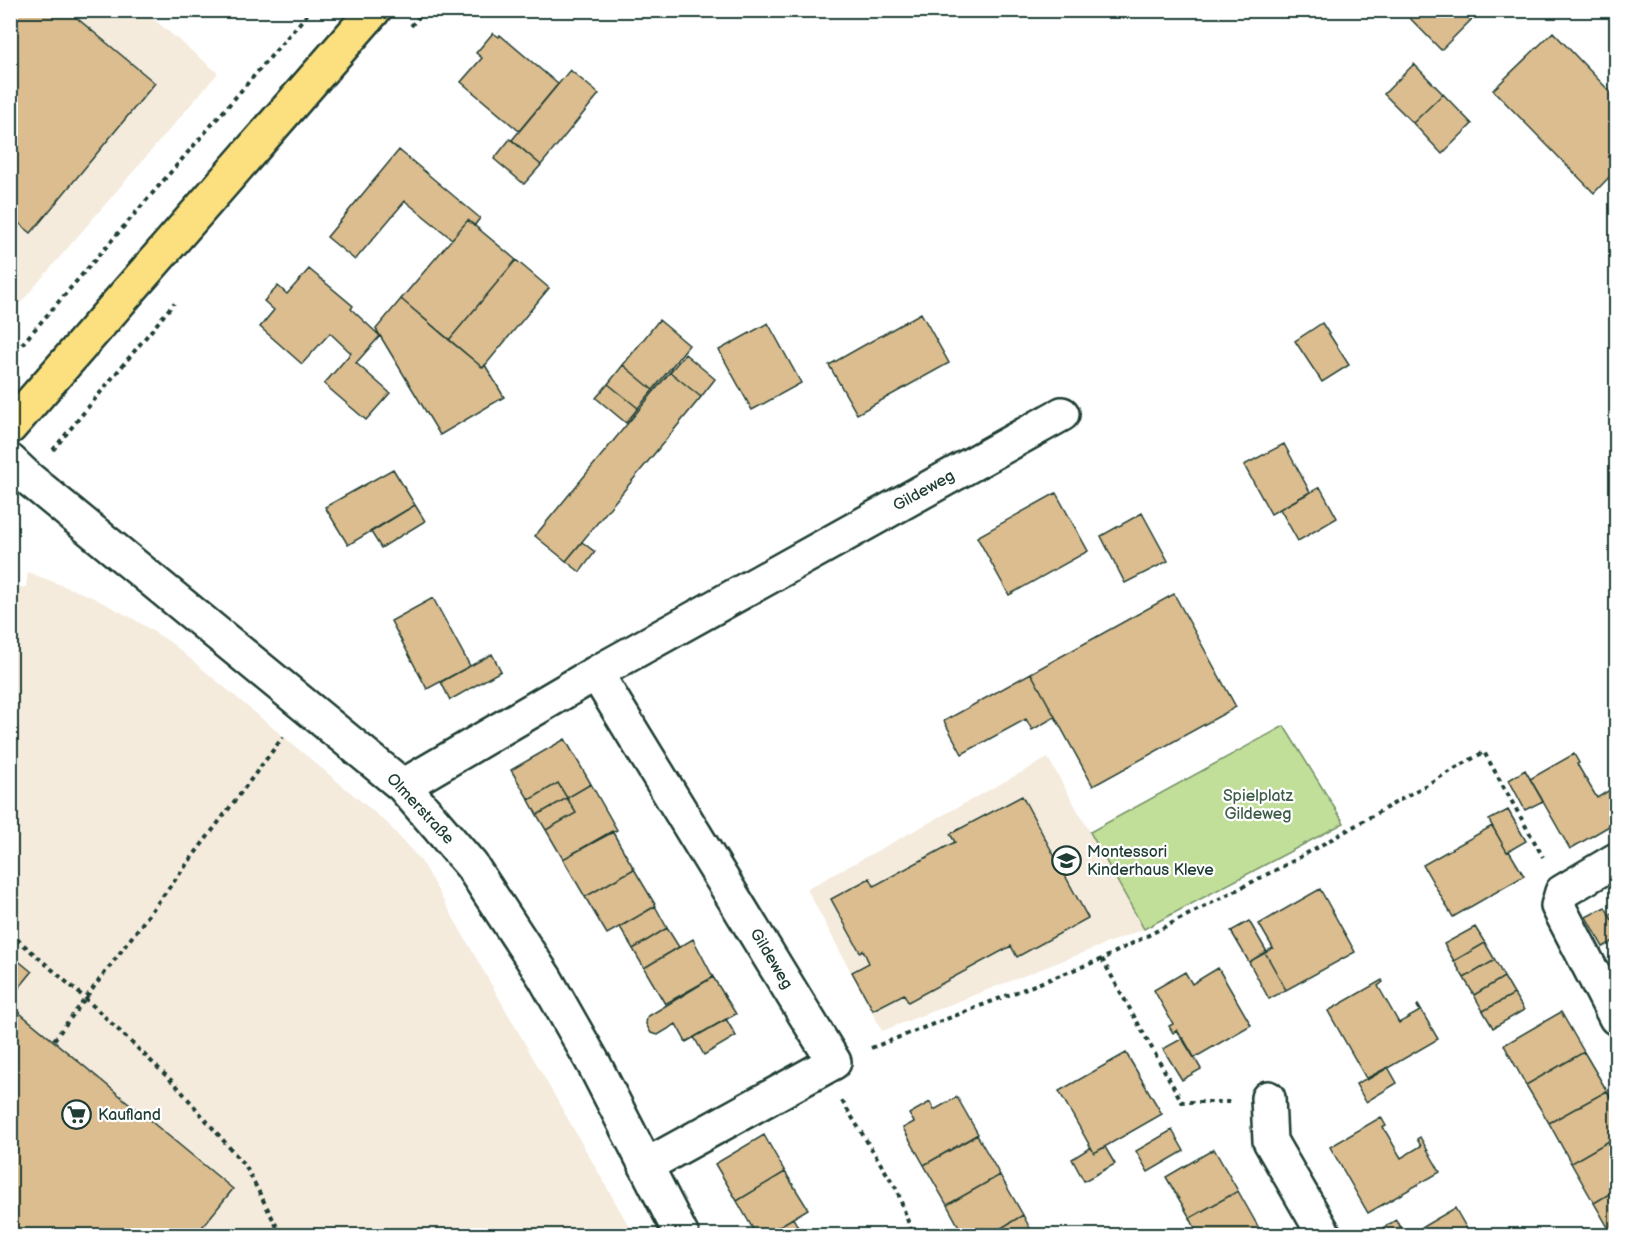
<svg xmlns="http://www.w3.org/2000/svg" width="1627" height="1246" font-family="'Balsamiq Sans',sans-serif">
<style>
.built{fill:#f4ebdd}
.green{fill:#c1df98;stroke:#708e66;stroke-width:1.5}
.building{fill:#dbbd8f;stroke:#1f3d34;stroke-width:1.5}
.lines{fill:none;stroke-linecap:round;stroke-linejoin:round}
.minor-casing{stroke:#1f3d34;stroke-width:38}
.major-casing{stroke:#1f3d34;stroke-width:38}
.path{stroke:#1f3d34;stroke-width:4;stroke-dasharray:4.5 4.5;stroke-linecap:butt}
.minor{stroke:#fff;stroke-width:33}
.major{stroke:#fce080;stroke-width:33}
.labels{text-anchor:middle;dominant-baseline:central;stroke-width:4.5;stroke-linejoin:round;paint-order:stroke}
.street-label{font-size:16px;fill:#1f3d34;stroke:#fff}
.park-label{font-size:16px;fill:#3f5d48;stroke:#fff}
.poi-label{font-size:16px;fill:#1f3d34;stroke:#fff;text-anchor:start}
</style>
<rect width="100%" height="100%" fill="#fff"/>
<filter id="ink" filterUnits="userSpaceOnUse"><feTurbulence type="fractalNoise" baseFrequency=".0167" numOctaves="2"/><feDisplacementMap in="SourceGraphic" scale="12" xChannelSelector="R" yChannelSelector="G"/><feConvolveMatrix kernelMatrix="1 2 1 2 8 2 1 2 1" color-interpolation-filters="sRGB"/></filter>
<g filter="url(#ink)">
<path class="built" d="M 11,11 L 144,11 L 218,73 L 11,314 Z
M 28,572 L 92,597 L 132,618 L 170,642 L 386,822 L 421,861 L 634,1235 L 11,1236 L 10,587 L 26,587 Z
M 1284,726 L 1344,823 L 1144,929 L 882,1031 L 807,889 L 1048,758 L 1090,832 Z"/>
<path class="green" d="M 1284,726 L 1344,823 L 1144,929 L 1090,832 Z"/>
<path class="building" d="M 10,10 L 67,10 L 155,83 L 31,233 L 10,216 Z
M 1402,10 L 1481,10 L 1441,50 Z
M 1553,32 L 1616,98 L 1616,170 L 1594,193 L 1493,90 Z
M 493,33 L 499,37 L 500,35 L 558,84 L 519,131 L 461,82 L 482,58 L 476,53 Z
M 1414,64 L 1443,94 L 1413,123 L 1384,94 Z
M 570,70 L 599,94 L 541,165 L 512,140 Z
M 1443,94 L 1472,124 L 1442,154 L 1413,123 Z
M 510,139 L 541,165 L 524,184 L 494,159 Z
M 399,150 L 480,218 L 474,226 L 468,220 L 452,239 L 405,201 L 355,260 L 327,237 Z
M 468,220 L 516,260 L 449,340 L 401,299 Z
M 516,260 L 549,288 L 483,368 L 449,340 Z
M 309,269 L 353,306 L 351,309 L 380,336 L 356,363 L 390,393 L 366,420 L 324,384 L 351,353 L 330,333 L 302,364 L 260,327 L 274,310 L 264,301 L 278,286 L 287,294 Z
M 401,299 L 483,368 L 485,365 L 504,397 L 440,435 L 376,329 Z
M 921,313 L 949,363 L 857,414 L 829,365 Z
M 659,320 L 689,345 L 653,390 L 623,365 Z
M 768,323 L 801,383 L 752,410 L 719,350 Z
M 1322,323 L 1349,365 L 1322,382 L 1295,341 Z
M 685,354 L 715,379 L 701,397 L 670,372 Z
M 623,365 L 653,390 L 638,408 L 608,384 Z
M 670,372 L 701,397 L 566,561 L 535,536 Z
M 608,384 L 638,408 L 626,423 L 596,398 Z
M 1284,444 L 1310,492 L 1271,514 L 1244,465 Z
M 393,469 L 415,505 L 348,545 L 325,507 Z
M 1320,487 L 1337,518 L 1298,541 L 1280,509 Z
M 1056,493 L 1088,551 L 1009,595 L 977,537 Z
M 415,505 L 425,521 L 381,548 L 371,532 Z
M 1142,513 L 1168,561 L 1125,583 L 1101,536 Z
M 582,542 L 595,552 L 580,572 L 566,561 Z
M 1174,594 L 1236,707 L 1093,786 L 1031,673 Z
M 433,598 L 470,666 L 427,689 L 391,621 Z
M 492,654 L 501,671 L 450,700 L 441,682 Z
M 1031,673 L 1055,717 L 1032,730 L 1026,719 L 962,754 L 944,721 Z
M 565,739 L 591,784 L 567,798 L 558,783 L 529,800 L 511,770 Z
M 1574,754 L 1579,763 L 1577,764 L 1597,798 L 1616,786 L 1616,822 L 1570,849 L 1530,779 Z
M 1525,770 L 1543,801 L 1525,810 L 1509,780 Z
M 558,783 L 567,798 L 537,815 L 529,800 Z
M 591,784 L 617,830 L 563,859 L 546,830 L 576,813 L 567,798 Z
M 1022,796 L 1088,918 L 1017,957 L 1011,946 L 908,1002 L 904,994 L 873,1010 L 852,972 L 869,963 L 863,950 L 860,952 L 831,899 L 870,878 L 874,886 L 955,842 L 950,834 Z
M 567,798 L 576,813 L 546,830 L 537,815 Z
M 1508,810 L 1526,841 L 1507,852 L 1489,820 Z
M 1492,826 L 1507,852 L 1509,851 L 1524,876 L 1453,917 L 1423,865 Z
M 612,831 L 634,869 L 585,897 L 563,859 Z
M 634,869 L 656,906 L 607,934 L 585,897 Z
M 1320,889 L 1355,952 L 1286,990 L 1265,952 L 1273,948 L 1259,924 Z
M 655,906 L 667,928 L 633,949 L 620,927 Z
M 1605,907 L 1616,927 L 1616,940 L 1603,947 L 1586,917 Z
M 1616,911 L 1616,927 L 1609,915 Z
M 1249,921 L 1267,952 L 1249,962 L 1231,931 Z
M 1475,927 L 1485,943 L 1454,961 L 1444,944 Z
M 667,928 L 679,947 L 644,968 L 633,949 Z
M 693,939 L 713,977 L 665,1004 L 644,968 Z
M 1485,943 L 1495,960 L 1464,978 L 1454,961 Z
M 1265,952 L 1286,990 L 1269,999 L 1249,962 Z
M 10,954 L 32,972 L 10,999 Z
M 1495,960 L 1504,977 L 1474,995 L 1464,978 Z
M 1218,968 L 1251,1025 L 1194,1058 L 1177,1030 L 1173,1033 L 1169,1026 L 1173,1024 L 1154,990 L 1185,972 L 1192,984 Z
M 713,977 L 736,1014 L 686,1042 L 676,1024 L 658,1035 L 651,1033 L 646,1024 L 647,1017 Z
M 1504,977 L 1514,994 L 1483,1011 L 1474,995 Z
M 1382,980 L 1383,982 L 1378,986 L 1399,1023 L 1420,1011 L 1417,1006 L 1418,1005 L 1438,1039 L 1367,1080 L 1328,1011 Z
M 1514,994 L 1524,1010 L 1493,1028 L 1483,1011 Z
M 10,1005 L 233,1189 L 195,1236 L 10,1236 Z
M 1561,1012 L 1584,1052 L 1526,1085 L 1504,1045 Z
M 726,1019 L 736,1036 L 704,1055 L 694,1037 Z
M 1183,1038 L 1201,1069 L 1182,1080 L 1163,1049 Z
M 1584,1052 L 1607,1091 L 1549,1123 L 1526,1085 Z
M 1126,1053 L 1162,1114 L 1094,1153 L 1059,1091 Z
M 1388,1067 L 1397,1083 L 1366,1102 L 1356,1084 Z
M 1607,1091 L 1616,1108 L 1616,1137 L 1571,1163 L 1549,1123 Z
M 957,1097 L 978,1134 L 924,1165 L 903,1128 L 914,1122 L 909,1114 L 930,1102 L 934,1110 Z
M 1381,1117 L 1386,1126 L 1383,1127 L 1401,1158 L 1421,1146 L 1417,1139 L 1420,1137 L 1440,1172 L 1368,1213 L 1330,1147 Z
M 1172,1130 L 1184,1151 L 1148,1172 L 1136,1151 Z
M 764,1135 L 785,1172 L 737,1201 L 715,1164 Z
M 977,1135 L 1000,1175 L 947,1205 L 924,1165 Z
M 1616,1137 L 1616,1190 L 1594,1203 L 1571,1163 Z
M 1091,1147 L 1094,1153 L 1105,1147 L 1115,1164 L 1084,1181 L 1072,1159 Z
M 1214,1149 L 1238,1191 L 1190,1218 L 1166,1177 Z
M 785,1172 L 808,1209 L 763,1236 L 757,1236 L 737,1201 Z
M 1000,1175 L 1023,1215 L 988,1236 L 964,1236 L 947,1205 Z
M 1616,1190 L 1616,1236 L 1613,1236 L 1594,1203 Z
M 1238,1191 L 1260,1230 L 1251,1236 L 1199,1236 L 1190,1218 Z
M 1455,1208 L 1471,1236 L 1407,1236 Z
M 1023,1215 L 1034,1236 L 988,1236 Z
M 793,1218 L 803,1236 L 763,1236 Z
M 1396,1220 L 1406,1236 L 1369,1236 Z"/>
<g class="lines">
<defs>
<path id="minor" d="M 10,461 L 29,479 L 403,786 L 471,865 L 545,978 L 595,1066 L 682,1236
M 596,673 L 834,1062 L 647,1165
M 403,786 L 596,673 L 1062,414
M 1616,860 L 1562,892 L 1558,906 L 1616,1018
M 1268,1098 L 1270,1141 L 1325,1236"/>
<path id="major" d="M 10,427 L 374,10"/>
</defs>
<use href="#minor" class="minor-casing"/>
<use href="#major" class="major-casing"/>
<path class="path" d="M 411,26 L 425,10
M 10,358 L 311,10
M 53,450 L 174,303
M 10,675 L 11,680
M 10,933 L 86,999 L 176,1085 L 246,1167 L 276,1225 L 280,1236
M 1102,959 L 1182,1102 L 1230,1102
M 54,1040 L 283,737
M 871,1048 L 1102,959 L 1295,860 L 1484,752 L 1543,857
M 842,1101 L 897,1190 L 913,1236"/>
<use href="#minor" class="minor"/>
<use href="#major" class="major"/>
</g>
</g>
<defs>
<symbol id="school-ring" viewBox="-11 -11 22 22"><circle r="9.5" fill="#fff" stroke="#1f3d34" stroke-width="1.5"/><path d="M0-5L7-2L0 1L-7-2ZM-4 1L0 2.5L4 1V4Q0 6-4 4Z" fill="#1f3d34"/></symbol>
<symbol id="supermarket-ring" viewBox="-11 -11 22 22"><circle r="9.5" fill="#fff" stroke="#1f3d34" stroke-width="1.5"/><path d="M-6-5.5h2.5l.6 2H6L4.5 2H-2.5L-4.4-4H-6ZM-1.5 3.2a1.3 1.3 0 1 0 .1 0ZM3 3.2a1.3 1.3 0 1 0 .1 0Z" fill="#1f3d34"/></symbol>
</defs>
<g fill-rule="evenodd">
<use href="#school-ring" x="1050" y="844" width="33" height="33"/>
<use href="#supermarket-ring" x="60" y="1098" width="33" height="33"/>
</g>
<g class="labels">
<g class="street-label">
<text transform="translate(924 491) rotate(-29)">Gildeweg</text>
<text transform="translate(420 809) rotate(47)">Olmerstraße</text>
<text transform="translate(771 959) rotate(59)">Gildeweg</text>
</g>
<g class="park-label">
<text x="1258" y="796">Spielplatz<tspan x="1258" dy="18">Gildeweg</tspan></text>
</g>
<g class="poi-label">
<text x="1087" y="852">Montessori<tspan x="1087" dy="18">Kinderhaus Kleve</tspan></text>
<text x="98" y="1115">Kaufland</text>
</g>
</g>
<rect width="1627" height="1246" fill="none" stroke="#fff" stroke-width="36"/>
<rect x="18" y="18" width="1591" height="1210" fill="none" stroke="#1f3d34" stroke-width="2" filter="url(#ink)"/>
</svg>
